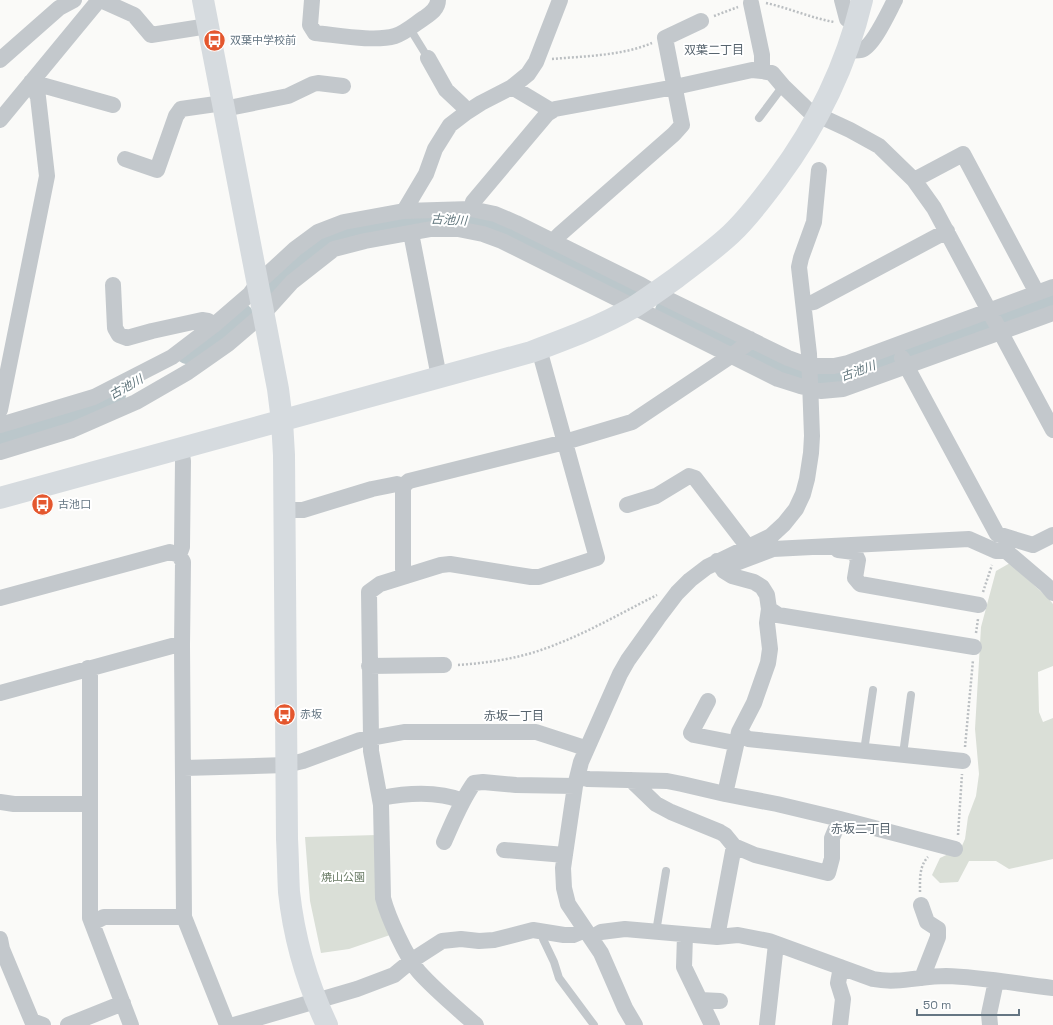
<svg xmlns="http://www.w3.org/2000/svg" width="1053" height="1025" font-family="'Space Grotesk','Noto Sans JP',sans-serif">
<style>
.green{fill:#dadfd7}
.lines{fill:none;stroke-linecap:round;stroke-linejoin:round}
.river{stroke:#bbc7cb;stroke-width:24}
.path{stroke:#bbbfc2;stroke-width:2.5;stroke-dasharray:2 2;stroke-linecap:butt}
.lane{stroke:#c3c8cc;stroke-width:8}
.street{stroke:#c3c8cc;stroke-width:16}
.secondary{stroke:#d6dbdf;stroke-width:22}
.labels{text-anchor:middle;dominant-baseline:central;stroke-width:4;stroke-linejoin:round;paint-order:stroke}
.poi-label{font-size:11px;fill:#657683;stroke:#fff;text-anchor:start}
.park-label{font-size:11px;fill:#687a64;stroke:#fff}
.neighbourhood-label{font-size:12px;fill:#57646e;stroke:#fff}
.water-label{font-size:12px;font-style:italic;fill:#60757c;stroke:#fff}
</style>
<rect width="100%" height="100%" fill="#fafaf8"/>
<path class="green" d="M 1010,563 L 1048,598 L 1053,604 L 1053,666 L 1038,672 L 1039,712 L 1043,722 L 1053,718 L 1053,859 L 1009,869 L 996,861 L 969,861 L 958,882 L 940,883 L 932,875 L 940,858 L 961,848 L 965,839 L 968,817 L 976,796 L 979,774 L 975,729 L 981,627 L 996,571 Z
M 377,835 L 393,934 L 349,949 L 321,953 L 310,901 L 305,837 Z"/>
<g class="lines">
<path class="river" d="M 276,286 L 305,256 L 356,229 L 415,219 L 462,218 L 492,225 L 626,291
M 667,311 L 790,373 L 807,378 L 836,379 L 973,331 L 1053,300
M 187,352 L 242,316
M 0,436 L 37,426 L 72,414 L 114,395"/>
<path class="path" d="M 766,3 C 789,8 811,18 834,22
M 714,16 L 738,7
M 552,59 C 585,56 621,56 652,43
M 983,592 L 992,565
M 976,633 L 978,619
M 458,665 C 486,663 515,659 541,650 C 582,636 619,614 657,595
M 965,747 L 973,660
M 958,835 L 962,774
M 920,892 C 920,880 919,866 928,857"/>
<path class="lane" d="M 412,32 L 428,58
M 759,118 L 783,86
M 864,751 L 873,690
M 903,754 L 911,695
M 544,931 L 543,939 L 554,962 L 559,978 L 594,1025
M 656,932 L 666,871"/>
<path class="street" d="M 103,0 L 105,2 L 134,15 L 151,35 L 208,26
M 312,0 L 310,25 L 315,33 C 337,35 374,42 395,36 C 405,33 415,24 424,18 C 430,14 438,9 438,0
M 842,0 L 847,19 L 857,23
M 751,3 L 762,55 L 762,71
M 848,51 C 852,50 857,51 861,50 C 873,47 889,11 895,0
M 428,58 L 446,90 L 462,105 L 467,112
M 0,60 L 59,8 L 74,0
M 31,82 L 113,105
M 512,87 L 552,111
M 224,109 L 288,96 L 313,84 L 318,83 L 343,86
M 0,120 L 99,0
M 125,159 L 157,170 L 176,116 L 181,109 L 223,103
M 914,180 L 963,154 L 1037,293
M 471,209 L 473,202 L 547,114 L 555,109 L 675,87 L 752,70 L 762,71 L 772,73 L 783,86 L 809,111 L 850,130 L 879,146 L 914,180 L 934,208 L 1053,430
M 404,211 L 426,174 L 435,149 L 450,125 L 467,112 L 481,103 L 512,87 L 528,74 L 536,62 L 560,0
M 411,233 L 439,377
M 554,242 L 559,235 L 674,134 L 682,125 L 665,38 L 701,21
M 113,285 L 115,328 L 119,335 L 127,338 L 152,331 L 202,320 L 208,321 L 214,325
M 804,304 L 814,302 L 947,231
M 902,358 L 997,534 L 1033,545 L 1053,535
M 0,410 L 47,176 L 38,97 L 31,82
M 0,425 L 94,397 L 172,357 L 214,325 L 250,294 L 258,283 L 295,249 L 318,232 L 344,222 L 404,211 L 471,209 L 495,214 L 516,223 L 641,285 L 655,293 L 788,358 L 810,366 L 834,366 L 848,363 L 1053,287
M 181,449 L 183,461 L 182,547 L 179,555 L 183,562 L 182,645 L 184,917 L 227,1025
M 0,452 L 72,430 L 136,402 L 188,372 L 228,344 L 264,313 L 292,282 L 334,249 L 365,241 L 431,229 L 458,229 L 483,234 L 502,241 L 778,379 L 800,386 L 821,391 L 843,389 L 1053,313
M 627,505 L 656,496 L 689,476 L 695,478 L 748,547
M 285,510 L 303,510 L 372,489 L 397,484 L 403,486
M 838,550 L 854,552 L 858,560 L 855,578 L 860,584 L 979,605
M 717,561 L 724,571 L 736,563 L 773,549 L 969,539 L 996,551 L 1006,551 L 1046,585 L 1053,593
M 724,571 L 732,576 L 754,582 L 762,587 L 767,595 L 769,609 L 767,623 L 770,649 L 768,663 L 754,703 L 739,732 L 725,794
M 405,576 L 403,569 L 403,486 L 409,481 L 565,442 L 632,422 L 735,353 L 748,343 L 750,339
M 0,598 L 170,552 L 179,555
M 769,609 L 778,615 L 974,647
M 369,666 L 444,665
M 88,668 L 90,676 L 90,918 L 131,1025
M 0,693 L 172,646 L 182,645
M 708,701 L 691,733 L 694,735 L 735,743
M 739,732 L 748,739 L 963,761
M 184,768 L 286,765 L 303,761 L 360,740 L 404,732 L 536,732 L 579,746 L 586,750
M 578,776 L 588,779 L 667,781 L 682,784 L 725,794 L 777,804 L 840,819 L 955,849
M 631,780 L 656,804 L 671,812 L 720,832 L 725,835 L 734,846 L 755,855 L 828,873 L 832,858 L 832,838 L 840,819
M 381,798 C 407,793 438,791 463,801
M 0,802 L 14,804 L 89,804
M 444,842 C 453,822 461,801 474,783 L 483,782 L 516,785 L 575,786
M 504,850 L 565,855
M 921,905 L 927,922 L 938,929 L 938,937 L 922,978
M 92,923 L 104,917 L 184,917
M 685,935 L 684,967 L 712,1025
M 717,937 L 734,846
M 591,938 L 601,932 L 625,929 L 717,937 L 738,935 L 769,941 L 873,979 C 898,984 921,976 946,976 C 982,977 1018,984 1053,988
M 0,939 L 2,949 L 32,1021 L 43,1025
M 700,1000 L 720,1001
M 68,1025 L 123,1003
M 234,1025 L 357,989 L 394,975 L 411,961 L 442,941 L 461,939 L 479,941 L 494,940 L 533,930 L 564,935 L 573,935 L 585,930
M 476,1025 C 457,1008 436,991 419,972 C 406,957 388,917 383,898 L 381,805 L 371,751 L 371,738 L 369,592 L 380,584 L 441,565 L 450,564 L 531,577 L 539,577 L 597,558 L 539,349
M 635,1025 L 625,1008 L 601,953 L 568,904 L 564,888 L 563,868 L 575,786 L 581,762 L 620,674 L 628,660 L 658,618 L 677,593 L 690,580 L 707,567 L 771,536 L 784,524 L 796,509 L 803,494 L 807,479 L 811,453 L 812,436 L 809,354 L 799,267 L 801,258 L 814,222 L 819,170
M 767,1025 L 776,944
M 840,1025 L 843,999 L 838,983 L 841,967
M 990,1025 L 989,1014 L 996,981"/>
<path class="secondary" d="M 203,0 L 278,389 L 282,421 L 284,455 L 287,839 C 288,856 288,874 289,892 C 294,938 307,983 327,1025
M 0,498 L 531,352 C 566,339 601,326 634,307 C 648,298 662,288 676,278 C 694,264 714,250 731,234 C 748,218 763,198 777,179 C 818,124 846,67 862,0"/>
</g>
<defs>
<symbol id="bus-disc" viewBox="-11 -11 22 22"><circle r="9.5" fill="#e4572e" stroke="#fff"/><path d="M-5-6H5V4H4V6H2V4H-2V6H-4V4H-5ZM-3.5-4V0h7V-4ZM-3.5 1.2v1.5H-2V1.2ZM2 1.2v1.5H3.5V1.2Z" fill="#fff"/></symbol>
</defs>
<g fill-rule="evenodd">
<use href="#bus-disc" x="202" y="28" width="25" height="25"/>
<use href="#bus-disc" x="30" y="492" width="25" height="25"/>
<use href="#bus-disc" x="272" y="702" width="25" height="25"/>
</g>
<g class="labels">
<g class="poi-label">
<text x="230" y="40">双葉中学校前</text>
<text x="58" y="504">古池口</text>
<text x="300" y="714">赤坂</text>
</g>
<g class="park-label">
<text x="343" y="877">焼山公園</text>
</g>
<g class="neighbourhood-label">
<text x="714" y="50">双葉二丁目</text>
<text x="514" y="716">赤坂一丁目</text>
<text x="861" y="829">赤坂二丁目</text>
</g>
<g class="water-label">
<text transform="translate(449 220) rotate(3)">古池川</text>
<text transform="translate(858 371) rotate(-20)">古池川</text>
<text transform="translate(126 387) rotate(-29)">古池川</text>
</g>
</g>
<path d="M917 1009v6h102v-6" fill="none" stroke="#657683" stroke-width="2"/>
<text x="923" y="1009" font-size="12" fill="#657683" stroke="#ffffff" stroke-width="3" paint-order="stroke">50 m</text>
</svg>
